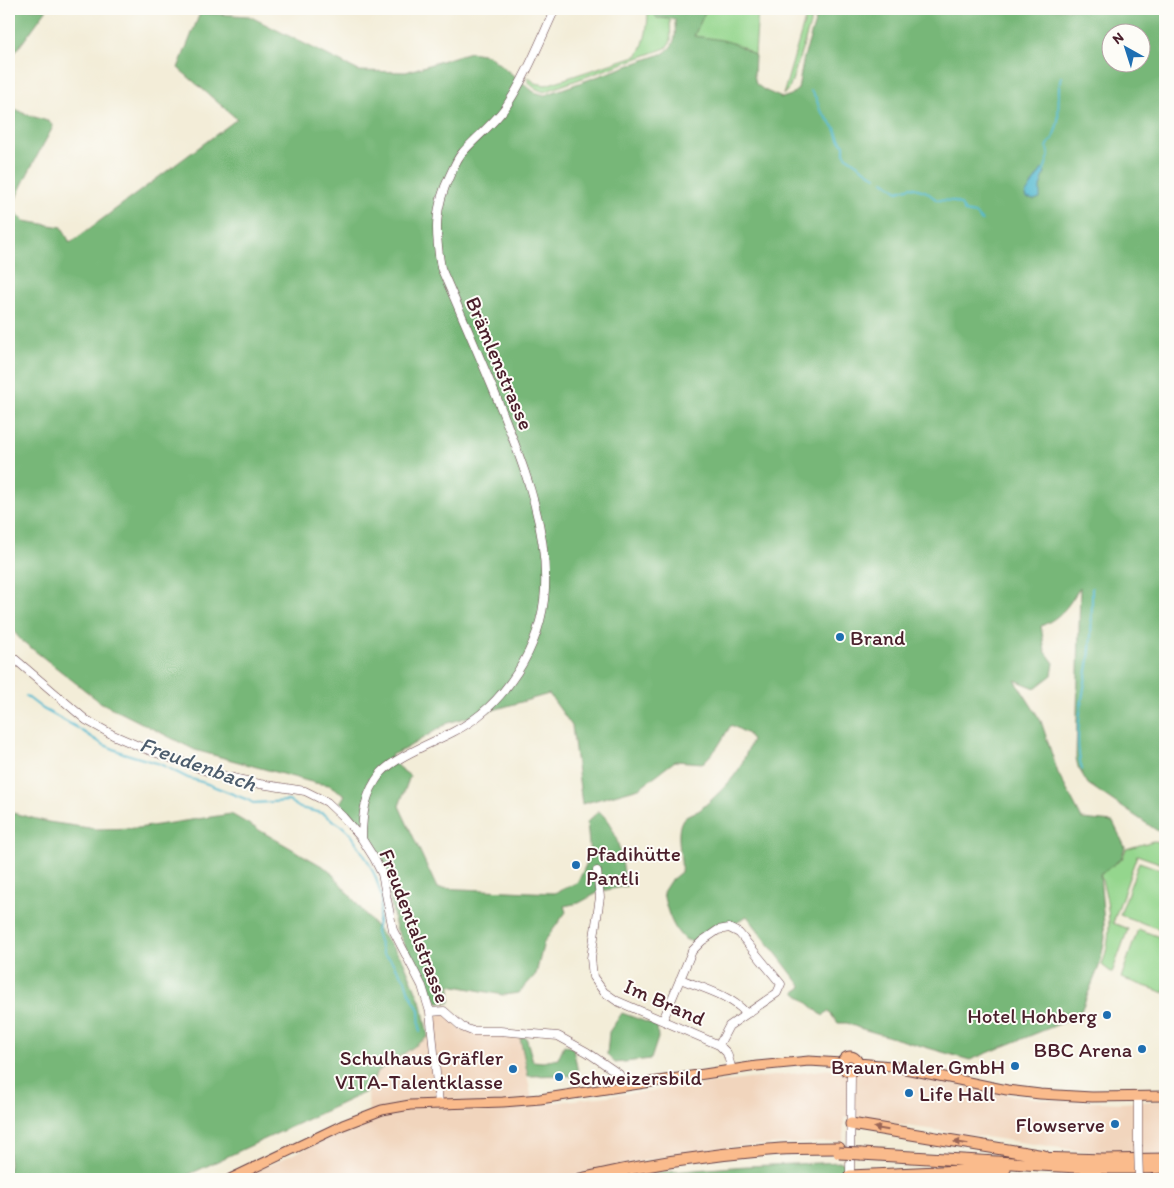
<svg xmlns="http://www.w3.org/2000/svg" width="1174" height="1188" font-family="Itim,sans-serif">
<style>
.built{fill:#f1d5bd}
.green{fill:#94d68d;stroke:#6f7a5c}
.forest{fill:#77b778;stroke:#606b52;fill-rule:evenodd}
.water{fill:#52b9d0;stroke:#4e6c7e}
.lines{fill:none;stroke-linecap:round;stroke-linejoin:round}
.stream{stroke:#52b9d0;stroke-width:2}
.minor-casing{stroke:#633e45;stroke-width:9}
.major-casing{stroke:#633e45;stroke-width:11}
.highway-casing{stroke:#633e45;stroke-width:13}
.minor{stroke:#fff;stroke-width:8}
.major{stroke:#fabb8c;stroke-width:9}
.highway{stroke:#fabb8c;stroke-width:11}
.minor-bridge-casing{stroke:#633e45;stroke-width:9;stroke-linecap:butt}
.highway-bridge-casing{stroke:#633e45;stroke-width:13;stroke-linecap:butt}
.minor-bridge{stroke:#fff;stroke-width:8}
.highway-bridge{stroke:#fabb8c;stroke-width:11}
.oneway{fill:#996557}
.poi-dot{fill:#1f6fb2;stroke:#fdfcf7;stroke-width:2}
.labels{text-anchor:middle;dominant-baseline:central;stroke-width:4;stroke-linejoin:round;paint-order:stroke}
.street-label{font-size:21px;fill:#4a1f2b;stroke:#fdfcf7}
.poi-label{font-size:21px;fill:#4a1f2b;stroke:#fdfcf7;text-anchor:end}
.water-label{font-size:22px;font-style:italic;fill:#4d5d6d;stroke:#fdfcf7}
</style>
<rect width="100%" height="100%" fill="#fdfcf7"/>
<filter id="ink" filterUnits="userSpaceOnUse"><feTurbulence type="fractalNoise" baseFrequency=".02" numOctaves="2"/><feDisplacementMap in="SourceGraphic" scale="10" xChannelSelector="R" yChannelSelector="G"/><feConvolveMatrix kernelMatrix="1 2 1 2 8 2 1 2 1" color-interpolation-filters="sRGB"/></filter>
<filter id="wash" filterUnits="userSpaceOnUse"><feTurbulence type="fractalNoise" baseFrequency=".0096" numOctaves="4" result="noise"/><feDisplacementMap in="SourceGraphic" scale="20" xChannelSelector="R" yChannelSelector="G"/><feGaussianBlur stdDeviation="1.12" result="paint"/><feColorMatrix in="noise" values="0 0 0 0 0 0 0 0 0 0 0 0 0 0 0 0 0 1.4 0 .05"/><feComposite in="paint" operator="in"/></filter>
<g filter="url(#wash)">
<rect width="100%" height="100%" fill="#f3edd8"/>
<path class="built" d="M 446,1013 L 460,1029 L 519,1035 L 533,1105 L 839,1068 L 905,1073 L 1010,1095 L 1049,1100 L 1122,1103 L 1165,1100 L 1165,1155 L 1110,1155 L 844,1117 L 843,1141 L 732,1147 L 648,1160 L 555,1179 L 238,1179 L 336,1135 L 369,1123 L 368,1091 L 378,1072 L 436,1032 L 434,1014 Z"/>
<path class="green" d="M 648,9 L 654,9 L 653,12 L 657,18 L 670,19 L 671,41 L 666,48 L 544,92 C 536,89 528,86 527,76 L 535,83 L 546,85 L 638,55 C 646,41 648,25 648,9 Z
M 700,9 L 758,9 L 755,56 L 743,47 L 694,36 L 705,12 Z
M 808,9 L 815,9 L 790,87 L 783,95 Z
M 1153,841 L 1165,842 L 1165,865 L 1137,855 L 1113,923 L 1128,929 L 1112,973 L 1102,965 C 1113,936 1110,903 1100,874 L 1122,859 L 1126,849 Z
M 1139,862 L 1165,871 L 1165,931 L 1120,915 Z
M 1138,929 L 1165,939 L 1165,993 L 1121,978 Z"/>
<path class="forest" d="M 9,9 L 47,9 L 9,61 Z
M 654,9 L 700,9 L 705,12 L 694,36 C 722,40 732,39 755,56 L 754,75 L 756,84 L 764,90 L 782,98 L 791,95 L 798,89 L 804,57 L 819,9 L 1165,9 L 1165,836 L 1088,784 L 1078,767 L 1076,758 L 1080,587 C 1069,605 1062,617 1041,626 L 1045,651 L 1054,663 L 1052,675 L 1035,688 L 1015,680 L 1041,721 L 1058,773 L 1082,819 L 1113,822 L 1125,847 L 1121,859 L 1100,874 L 1105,937 L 1100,964 L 1079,1016 L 970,1060 L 859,1028 L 847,1023 L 838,1023 L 828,1011 L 823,1016 L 795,992 L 802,987 L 747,916 C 743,918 739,922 734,924 C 729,926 723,926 718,927 C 711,930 705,937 698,940 C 677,949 665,906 663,892 L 670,881 L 681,872 C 683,858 674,832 683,819 C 688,812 697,814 702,808 C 715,797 729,784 739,769 C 744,760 747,750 752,741 L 748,734 L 731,725 L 717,748 L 703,763 L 675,761 L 639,788 L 582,804 L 572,726 L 549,694 L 448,723 L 405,749 L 391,755 L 397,766 L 410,776 L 399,806 L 437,888 L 555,893 L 578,882 L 590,856 L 587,822 L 599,811 C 620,830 620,858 627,886 L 601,891 L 579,903 L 564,906 L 566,912 L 544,942 L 536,974 L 519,993 L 503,995 L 450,985 L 450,1002 L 437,1002 L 418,972 L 396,928 L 389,894 L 367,835 L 342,810 L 340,803 L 345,795 L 329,785 L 315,783 L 195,750 L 100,702 L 21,640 L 9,626 L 9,104 C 18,114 37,117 50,122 L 53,127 C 45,142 13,197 13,210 L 24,221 L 62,227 L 70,243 L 237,119 L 178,68 L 200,13 L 249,16 L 359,71 L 406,72 L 470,52 L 488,55 L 534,92 L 545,95 L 664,53 C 678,43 675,35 675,19 L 657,18 L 653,12 ZM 1112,32 L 1142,32 L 1142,62 L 1112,62 Z
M 9,812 L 48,822 L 96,829 L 138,828 L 231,814 L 329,870 L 403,960 L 422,1005 L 428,1037 L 377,1072 L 368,1091 L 179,1179 L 9,1179 Z
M 622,1013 L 657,1026 L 658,1038 L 651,1059 L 615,1063 L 607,1055 L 609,1032 Z
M 526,1037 L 533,1061 L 543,1062 L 558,1059 L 564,1045 L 573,1048 L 579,1077 C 562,1074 546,1076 528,1076 L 520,1038 Z
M 842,1162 L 850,1179 L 633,1179 L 658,1173 L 746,1166 Z"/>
<path class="water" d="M 1042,169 L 1045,172 L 1040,187 L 1040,198 L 1034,200 L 1026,198 L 1025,195 Z"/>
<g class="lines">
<path class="stream" d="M 811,91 L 816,98 L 820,110 L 835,128 L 839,139 L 844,145 L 844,153 L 848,158 L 876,177
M 1044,170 L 1049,156 L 1047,148 L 1049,143 L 1053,139 L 1058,122 L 1059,87 L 1061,77
M 884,181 L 898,191 L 911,187 L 925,191 L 937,200 L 953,201 L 961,205 L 965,212 L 975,214 L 982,221
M 26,696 L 43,709 L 76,727 L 102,744 L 123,753 L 160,764 L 188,778 L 205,783 L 248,800 L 253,803 L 289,801 L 300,808 L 322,813 L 342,826 L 351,834 L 369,863 L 376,878 L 382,899 L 376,932 L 383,954 L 390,959 L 405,980 L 409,992 L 419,1010 L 420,1032
M 1082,770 C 1072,733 1084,694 1089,658 C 1092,635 1092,611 1092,588"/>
</g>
</g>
<g filter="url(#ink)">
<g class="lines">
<defs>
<path id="minor" d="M 9,654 L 86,720 L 113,735 L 143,748 L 215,774 L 260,784 L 305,791 L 327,802 L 343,817 L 362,839 L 374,858 L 382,874 L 393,930 L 422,986 L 430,1012 L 439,1104
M 362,839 C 362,814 365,793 381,773 C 395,757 434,742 453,732 C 505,706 542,646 545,589 C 548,524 520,455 496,396 C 478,353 460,311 441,268 C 435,233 434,208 450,175 C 454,167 457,158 463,152 C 477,136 496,122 507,105 C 527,75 540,41 555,9
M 597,871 L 600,897 L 591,958 L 593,977 L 604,992 L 617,1001 L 719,1045 L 727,1053 L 732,1070
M 680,979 C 703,988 730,995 746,1013
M 430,1012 L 444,1011 L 462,1027 L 472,1031 L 500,1031 L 558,1036 L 587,1052 L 619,1074 L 623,1087
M 663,1020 L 692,951 L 702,941 L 718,930 L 729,928 L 739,933 L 781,984 L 777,993 L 729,1026 L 719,1045
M 1138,1097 L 1138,1145
M 850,1179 L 851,1073"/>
<path id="major" d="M842 1064a8 8 0 1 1 16 0a8 8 0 1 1-16 0Z
M 858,1063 L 891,1066 L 1007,1090 L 1040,1094 L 1092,1097 L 1165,1096
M 230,1179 L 343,1125 L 382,1110 L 410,1105 L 503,1102 L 540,1099 L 757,1066 L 809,1061 L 841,1063"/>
<path id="highway" d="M 851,1124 L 1044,1156
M 861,1154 C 912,1157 962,1160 1013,1163 C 1064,1167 1114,1170 1165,1167
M 1037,1158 L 1104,1160 L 1165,1159
M 850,1176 L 1005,1169
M 580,1179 C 646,1164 714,1154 781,1149 C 800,1148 820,1148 839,1148"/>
</defs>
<use href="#minor" class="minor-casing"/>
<use href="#major" class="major-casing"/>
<use href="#highway" class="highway-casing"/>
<use href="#minor" class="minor"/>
<use href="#major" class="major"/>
<use href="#highway" class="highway"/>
<defs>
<path id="minor-bridge" d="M 1138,1145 L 1139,1179"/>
<path id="highway-bridge" d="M 839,1153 L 861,1154"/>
</defs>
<use href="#minor-bridge" class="minor-bridge-casing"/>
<use href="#highway-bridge" class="highway-bridge-casing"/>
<use href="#minor-bridge" class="minor-bridge"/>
<use href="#highway-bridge" class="highway-bridge"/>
</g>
<defs><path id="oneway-solid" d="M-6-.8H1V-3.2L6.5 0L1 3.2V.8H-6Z" transform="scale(1.25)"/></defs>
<g class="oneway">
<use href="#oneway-solid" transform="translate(881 1129) rotate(-170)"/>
<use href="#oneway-solid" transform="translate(961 1143) rotate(-171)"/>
</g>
</g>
<g class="poi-dot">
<circle cx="840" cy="637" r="5"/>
<circle cx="576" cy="865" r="5"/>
<circle cx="1107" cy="1015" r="5"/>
<circle cx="1142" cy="1049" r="5"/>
<circle cx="1015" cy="1066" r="5"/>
<circle cx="513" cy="1069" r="5"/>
<circle cx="559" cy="1077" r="5"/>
<circle cx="909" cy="1093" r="5"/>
<circle cx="1115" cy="1124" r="5"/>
</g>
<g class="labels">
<g class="street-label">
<text transform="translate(500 363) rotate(67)">Brämlenstrasse</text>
<text transform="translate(415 926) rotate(69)">Freudentalstrasse</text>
<text transform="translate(665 1002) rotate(24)">Im Brand</text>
</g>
<g class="poi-label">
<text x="850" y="637" text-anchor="start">Brand</text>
<text x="586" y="853" text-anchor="start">Pfadihütte<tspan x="586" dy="24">Pantli</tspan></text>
<text x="1097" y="1015">Hotel Hohberg</text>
<text x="1132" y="1049">BBC Arena</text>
<text x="503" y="1057">Schulhaus Gräfler<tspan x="503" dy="24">VITA-Talentklasse</tspan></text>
<text x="1005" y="1066">Braun Maler GmbH</text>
<text x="569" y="1077" text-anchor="start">Schweizersbild</text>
<text x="919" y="1093" text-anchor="start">Life Hall</text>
<text x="1105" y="1124">Flowserve</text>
</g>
<g class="water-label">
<text transform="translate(198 764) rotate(20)">Freudenbach</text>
</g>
</g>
<rect width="1174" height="1188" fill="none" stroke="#fdfcf7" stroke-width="30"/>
<g transform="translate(1126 48) rotate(321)"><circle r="24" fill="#fdfcf7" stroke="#b5a4a5"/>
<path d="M0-4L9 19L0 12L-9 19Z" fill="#1f6fb2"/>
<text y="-8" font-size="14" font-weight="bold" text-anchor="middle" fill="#4a1f2b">N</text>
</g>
</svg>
